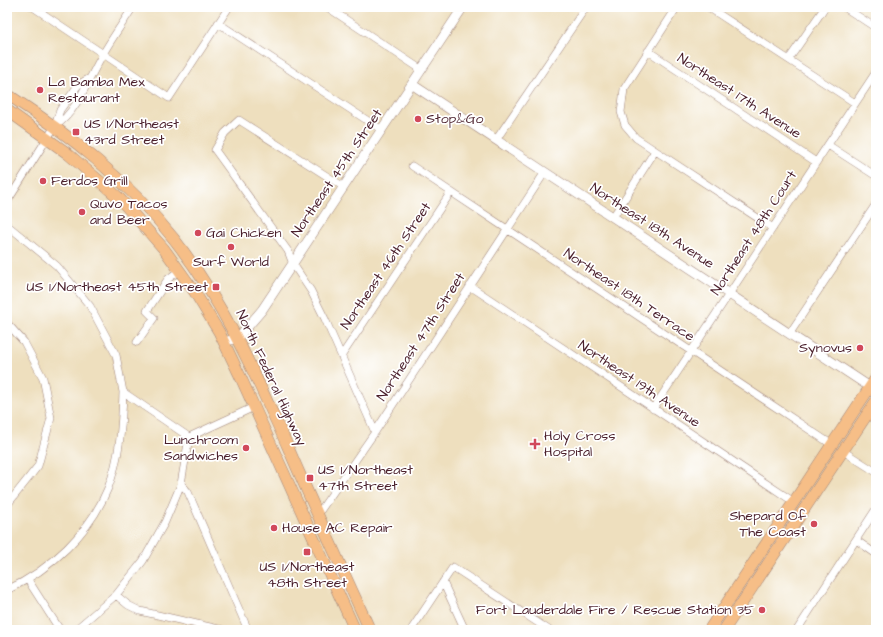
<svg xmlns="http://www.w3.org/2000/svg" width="883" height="637" font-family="'Architects Daughter',sans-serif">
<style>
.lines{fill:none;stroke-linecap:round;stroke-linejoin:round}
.minor-casing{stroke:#9c7f74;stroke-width:8}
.tertiary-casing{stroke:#9c7f74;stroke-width:10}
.primary-casing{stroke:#9c7f74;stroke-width:12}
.minor{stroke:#fff;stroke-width:7}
.tertiary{stroke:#fff;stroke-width:9}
.primary{stroke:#f6be87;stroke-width:11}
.poi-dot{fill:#d1495b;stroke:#fff;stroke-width:1.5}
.labels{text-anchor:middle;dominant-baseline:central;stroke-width:3.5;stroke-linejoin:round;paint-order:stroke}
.poi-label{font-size:14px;fill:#4a1f2b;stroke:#fff;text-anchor:start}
.street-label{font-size:14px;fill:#4a1f2b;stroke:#fff}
</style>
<rect width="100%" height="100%" fill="#fff"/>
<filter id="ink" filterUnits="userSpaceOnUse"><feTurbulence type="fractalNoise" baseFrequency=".025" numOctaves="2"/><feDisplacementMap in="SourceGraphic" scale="8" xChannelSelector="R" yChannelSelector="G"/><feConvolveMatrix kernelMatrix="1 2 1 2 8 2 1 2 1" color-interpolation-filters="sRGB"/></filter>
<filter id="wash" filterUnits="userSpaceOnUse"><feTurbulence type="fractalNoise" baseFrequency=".012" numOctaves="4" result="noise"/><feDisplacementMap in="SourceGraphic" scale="16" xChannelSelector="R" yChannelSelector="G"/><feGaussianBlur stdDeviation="0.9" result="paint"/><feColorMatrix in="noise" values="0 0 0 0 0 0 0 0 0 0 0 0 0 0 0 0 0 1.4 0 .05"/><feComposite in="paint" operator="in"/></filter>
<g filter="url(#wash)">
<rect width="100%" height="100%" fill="#eedfbe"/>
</g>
<g filter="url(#ink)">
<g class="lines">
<defs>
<path id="minor" d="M 33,7 L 169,98 L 229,7
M 327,7 L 422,70
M 677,7 L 624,89 L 621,112 L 625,125 L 636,138 L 773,228
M 708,7 L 855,103
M 844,7 L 876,28
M 218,23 L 382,130
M 648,51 L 816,162
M 789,59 L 825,7
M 55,126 C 77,113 90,75 103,54 C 112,38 123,23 133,7
M 496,140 L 586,7
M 828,145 L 876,176
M 412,166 L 831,444
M 344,187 L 239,120 L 225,133 L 215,150 L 288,251 L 293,264 L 311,291 L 325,319 L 375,432
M 7,202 L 55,126 L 60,110 L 79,84 L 90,78
M 613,217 L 655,151
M 7,225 L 57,266 L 90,306 L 116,355 L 123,392 L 189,437
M 470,286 L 794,502
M 7,323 L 24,342 L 43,378 L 51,418 L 38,466 L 7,505
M 790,333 L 876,204
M 137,342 L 154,318 L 147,311 L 168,279 L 180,270
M 342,355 L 451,192
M 653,409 L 876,72
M 189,437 L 254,407
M 843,451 L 876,472
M 181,484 L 188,492 L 248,630
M 318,514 L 375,432 L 545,172
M 856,540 L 876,554
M 28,580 L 60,630
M 443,582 L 465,630
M 7,590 C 50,570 90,533 108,488 C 120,458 122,424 123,392
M 116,595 L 128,605 L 140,611 L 223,630
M 75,630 L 116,595 L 143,561 L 165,522 L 181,484 L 189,437
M 411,630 L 453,567 L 549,630
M 797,630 L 876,509"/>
<path id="tertiary" d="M 413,85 L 876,391
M 224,342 L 238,338 L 262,310 L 463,7"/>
<path id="primary" d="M 7,94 C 70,135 127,180 174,239 C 224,303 254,372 287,445 C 314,507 342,569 370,630
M 7,110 L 67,153 L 119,198 L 164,249 L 194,291 L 219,332 L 241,378 L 355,630
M 709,630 L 876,378
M 724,630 L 876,401"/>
</defs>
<use href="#minor" class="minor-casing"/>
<use href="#tertiary" class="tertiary-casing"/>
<use href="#primary" class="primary-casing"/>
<use href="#minor" class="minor"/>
<use href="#tertiary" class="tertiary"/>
<use href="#primary" class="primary"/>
</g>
</g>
<g class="poi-dot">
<circle cx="40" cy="90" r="4"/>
<circle cx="418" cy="119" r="4"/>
<rect x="72" y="128" width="8" height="8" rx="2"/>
<circle cx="43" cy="181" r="4"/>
<circle cx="82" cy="212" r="4"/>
<circle cx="198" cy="233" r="4"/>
<circle cx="231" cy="247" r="4"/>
<rect x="212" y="283" width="8" height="8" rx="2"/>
<circle cx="860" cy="348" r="4"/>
<path d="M533 438h4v4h4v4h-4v4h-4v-4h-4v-4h4z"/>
<circle cx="246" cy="448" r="4"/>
<rect x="306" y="474" width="8" height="8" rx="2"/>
<circle cx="814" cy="524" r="4"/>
<circle cx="274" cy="528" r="4"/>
<rect x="303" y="548" width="8" height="8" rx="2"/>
<circle cx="762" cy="610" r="4"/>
</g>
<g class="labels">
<g class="poi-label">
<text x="48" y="82">La Bamba Mex<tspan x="48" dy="16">Restaurant</tspan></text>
<text x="426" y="119">Stop&amp;Go</text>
<text x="84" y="124">US 1/Northeast<tspan x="84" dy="16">43rd Street</tspan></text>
<text x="51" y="181">Ferdos Grill</text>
<text x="90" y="204">Quvo Tacos<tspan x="90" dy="16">and Beer</tspan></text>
<text x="206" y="233">Gai Chicken</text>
<text x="231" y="262" text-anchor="middle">Surf World</text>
<text x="208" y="287" text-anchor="end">US 1/Northeast 45th Street</text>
<text x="852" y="348" text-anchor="end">Synovus</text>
<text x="544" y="436">Holy Cross<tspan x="544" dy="16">Hospital</tspan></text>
<text x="238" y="440" text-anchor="end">Lunchroom<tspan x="238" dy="16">Sandwiches</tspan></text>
<text x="318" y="470">US 1/Northeast<tspan x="318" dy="16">47th Street</tspan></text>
<text x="806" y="516" text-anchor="end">Shepard Of<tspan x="806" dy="16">The Coast</tspan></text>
<text x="282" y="528">House AC Repair</text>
<text x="307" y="567" text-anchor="middle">US 1/Northeast<tspan x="307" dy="16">48th Street</tspan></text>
<text x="754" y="610" text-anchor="end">Fort Lauderdale Fire / Rescue Station 35</text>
</g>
<g class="street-label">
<text transform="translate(739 96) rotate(33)">Northeast 17th Avenue</text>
<text transform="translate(337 173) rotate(-56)">Northeast 45th Street</text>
<text transform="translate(652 226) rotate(33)">Northeast 18th Avenue</text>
<text transform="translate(754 233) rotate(-57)">Northeast 48th Court</text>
<text transform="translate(386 266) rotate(-56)">Northeast 46th Street</text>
<text transform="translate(629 295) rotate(34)">Northeast 18th Terrace</text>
<text transform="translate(421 337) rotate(-57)">Northeast 47th Street</text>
<text transform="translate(271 378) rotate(65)">North Federal Highway</text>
<text transform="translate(639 384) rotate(34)">Northeast 19th Avenue</text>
</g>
</g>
<rect width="883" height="637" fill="none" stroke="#fff" stroke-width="24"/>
</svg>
